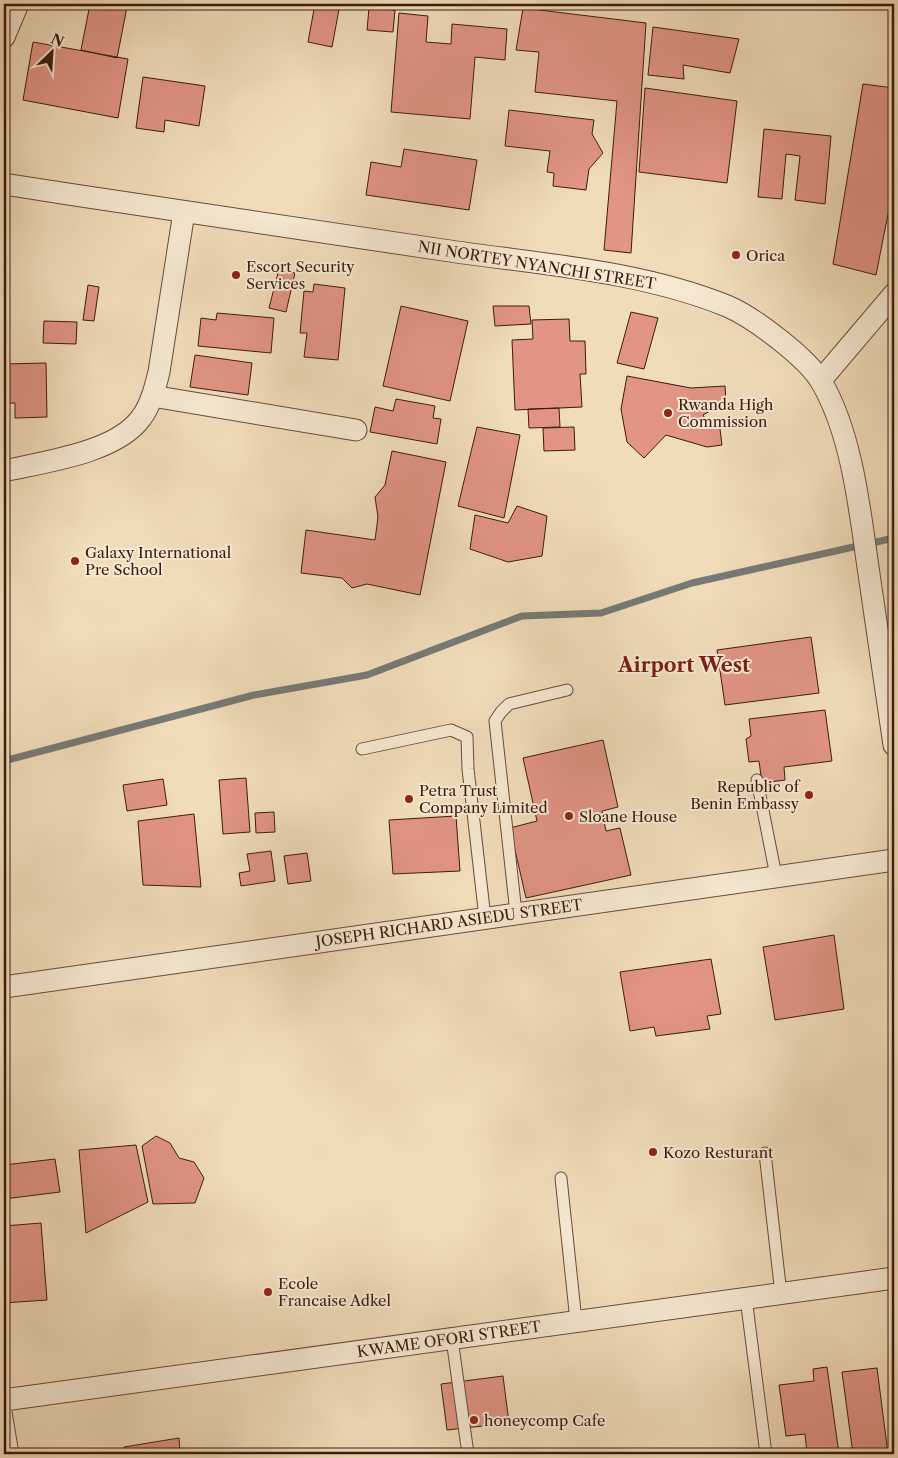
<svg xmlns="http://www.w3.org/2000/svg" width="898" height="1458" font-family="'Libre Caslon Text',serif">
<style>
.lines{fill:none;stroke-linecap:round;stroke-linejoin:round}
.stream{stroke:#777a76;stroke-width:7}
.building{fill:#e29485;stroke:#3b1c0e}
.lane-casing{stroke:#684c39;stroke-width:13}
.street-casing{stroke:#684c39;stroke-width:23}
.lane{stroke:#f6e8d2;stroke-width:11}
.street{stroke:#f6e8d2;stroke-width:21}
.poi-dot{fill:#8f2418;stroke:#f6e8d2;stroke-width:2}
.labels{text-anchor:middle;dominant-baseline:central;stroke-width:4;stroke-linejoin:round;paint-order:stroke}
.poi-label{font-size:15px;fill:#3b1c0e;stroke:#f6e8d2;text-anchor:start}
.street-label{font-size:15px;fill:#3b1c0e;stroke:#f6e8d2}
.district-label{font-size:20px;font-weight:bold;fill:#7a1f14;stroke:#f6e8d2}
</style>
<rect width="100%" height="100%" fill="#f1dcba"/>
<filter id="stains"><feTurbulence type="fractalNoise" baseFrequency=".004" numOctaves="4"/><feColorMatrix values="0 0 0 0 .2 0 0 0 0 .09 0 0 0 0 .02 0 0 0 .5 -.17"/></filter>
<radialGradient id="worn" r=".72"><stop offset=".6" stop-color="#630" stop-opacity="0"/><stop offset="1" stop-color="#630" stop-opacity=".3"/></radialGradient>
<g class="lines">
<path class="stream" d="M 4,761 L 254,695 L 367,675 L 522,616 L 601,613 L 692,583 L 894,538"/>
</g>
<path class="building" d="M 90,4 L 112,4 L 127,7 L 117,58 L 81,50 Z
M 315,4 L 340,4 L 332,47 L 308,42 Z
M 621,4 L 635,4 L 634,8 L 620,8 Z
M 369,8 L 395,10 L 393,32 L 367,30 Z
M 523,8 L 646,23 L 631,253 L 604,250 L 617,101 L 535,92 L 539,52 L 516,50 Z
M 399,13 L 428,16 L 426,42 L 451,44 L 452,24 L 507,29 L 505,60 L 475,57 L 470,119 L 391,112 Z
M 653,27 L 739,39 L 730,73 L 683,65 L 684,79 L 648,75 Z
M 33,42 L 128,59 L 118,118 L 23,100 Z
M 143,77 L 205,86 L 199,126 L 165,120 L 164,132 L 136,128 Z
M 863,84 L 894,88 L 894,184 L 876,275 L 833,264 Z
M 645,88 L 737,101 L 727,183 L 639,172 Z
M 509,110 L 594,120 L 592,134 L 603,153 L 589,169 L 586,190 L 553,186 L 554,173 L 547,172 L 550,151 L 505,146 Z
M 764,129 L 831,136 L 825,204 L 795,200 L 800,156 L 786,154 L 782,199 L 758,197 Z
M 404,149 L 477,160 L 469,210 L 366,195 L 371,162 L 401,167 Z
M 279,269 L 295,273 L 286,312 L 269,308 Z
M 314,284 L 345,288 L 338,360 L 304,357 L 307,333 L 300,333 L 304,291 L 313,292 Z
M 88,285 L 99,287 L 94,321 L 83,320 Z
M 401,306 L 468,321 L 450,401 L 383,386 Z
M 493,306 L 529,306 L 531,324 L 495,326 Z
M 631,312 L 658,318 L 644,369 L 617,363 Z
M 217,313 L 274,318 L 271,353 L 198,346 L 201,318 L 216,320 Z
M 569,319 L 570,341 L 585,341 L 586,374 L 580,374 L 582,407 L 515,410 L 512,340 L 533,339 L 532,320 Z
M 44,321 L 77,322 L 76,344 L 43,343 Z
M 195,355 L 252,363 L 248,395 L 190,387 Z
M 46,363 L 47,417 L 15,418 L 15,403 L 4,403 L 4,364 Z
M 627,376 L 691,388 L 725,386 L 726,402 L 703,415 L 710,426 L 719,421 L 722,445 L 707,447 L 666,435 L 644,458 L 627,442 L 621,409 Z
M 396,399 L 435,406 L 433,418 L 441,419 L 437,444 L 370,432 L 375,407 L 393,411 Z
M 559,408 L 560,427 L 529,428 L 528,409 Z
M 477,427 L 520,435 L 504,518 L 458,506 Z
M 574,427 L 575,450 L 544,451 L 543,428 Z
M 392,451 L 446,462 L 420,595 L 367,584 L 352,588 L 342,578 L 301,573 L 306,530 L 375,540 L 378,517 L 375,497 L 385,485 Z
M 517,506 L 547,516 L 542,556 L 508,562 L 470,549 L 475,515 L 508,523 Z
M 811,637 L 819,693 L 725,705 L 717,650 Z
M 825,710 L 832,761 L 784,767 L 785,780 L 762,783 L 759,761 L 749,762 L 746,739 L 751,736 L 749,719 Z
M 603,740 L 618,807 L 602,811 L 606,831 L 620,828 L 631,875 L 526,898 L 510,828 L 537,821 L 523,758 Z
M 246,778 L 250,832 L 223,834 L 219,780 Z
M 163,779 L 167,805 L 127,811 L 123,785 Z
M 274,812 L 275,832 L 256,833 L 255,813 Z
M 194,814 L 201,887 L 143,885 L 138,821 Z
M 456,816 L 460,871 L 393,874 L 389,820 Z
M 271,851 L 275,881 L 241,886 L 239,873 L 250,871 L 247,854 Z
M 307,853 L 311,881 L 288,884 L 284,856 Z
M 834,935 L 844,1009 L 775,1020 L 763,947 Z
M 711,959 L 721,1014 L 707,1016 L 710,1029 L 656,1036 L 654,1027 L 630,1031 L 620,972 Z
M 156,1136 L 170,1143 L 179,1158 L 194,1162 L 204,1178 L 195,1203 L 153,1204 L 142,1146 Z
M 136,1145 L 148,1202 L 86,1233 L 79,1150 Z
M 55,1159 L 60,1192 L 4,1199 L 4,1165 Z
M 41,1223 L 47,1300 L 4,1303 L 4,1226 Z
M 827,1367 L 839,1454 L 807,1454 L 805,1434 L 786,1436 L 779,1385 L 814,1381 L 813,1369 Z
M 877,1368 L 888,1454 L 853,1454 L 842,1372 Z
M 503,1376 L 509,1423 L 447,1430 L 441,1384 Z
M 179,1438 L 180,1454 L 124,1454 L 124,1447 Z"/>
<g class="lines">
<defs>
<path id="lane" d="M 362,749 L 451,730 L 467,737 L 468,769 L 485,918
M 757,780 L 776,876
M 516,913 L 495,721 L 501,712 L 509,704 L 567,690
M 765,1153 L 781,1294
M 561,1178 L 576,1321
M 746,1298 L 766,1454
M 452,1339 L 468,1454
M 4,1400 L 13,1454"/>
<path id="street" d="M 4,37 L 18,4
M 4,184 C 150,207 296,229 443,250 C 537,264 638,270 727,306 C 753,317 808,358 822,383 C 853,437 860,513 869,574 C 877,631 886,688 894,745
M 821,380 L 894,294
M 152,396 L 356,430
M 4,471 C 43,462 116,453 141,418 C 151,405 155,388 159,372 L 184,212
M 4,987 L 894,860
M 4,1400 L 894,1278"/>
</defs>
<use href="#lane" class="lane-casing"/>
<use href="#street" class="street-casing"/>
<use href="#lane" class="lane"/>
<use href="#street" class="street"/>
</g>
<g class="poi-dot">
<circle cx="736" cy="255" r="5"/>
<circle cx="236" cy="275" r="5"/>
<circle cx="668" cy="413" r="5"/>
<circle cx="75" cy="561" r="5"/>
<circle cx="809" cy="795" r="5"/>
<circle cx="409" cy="799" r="5"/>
<circle cx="569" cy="816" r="5"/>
<circle cx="653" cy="1152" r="5"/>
<circle cx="268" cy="1292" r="5"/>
<circle cx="474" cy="1420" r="5"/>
</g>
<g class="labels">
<g class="poi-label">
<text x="746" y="255">Orica</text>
<text x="246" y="266">Escort Security<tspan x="246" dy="17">Services</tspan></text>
<text x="678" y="404">Rwanda High<tspan x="678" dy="17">Commission</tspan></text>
<text x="85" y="552">Galaxy International<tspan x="85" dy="17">Pre School</tspan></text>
<text x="799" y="786" text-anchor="end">Republic of<tspan x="799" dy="17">Benin Embassy</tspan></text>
<text x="419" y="790">Petra Trust<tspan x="419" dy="17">Company Limited</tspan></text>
<text x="579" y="816">Sloane House</text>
<text x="663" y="1152">Kozo Resturant</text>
<text x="278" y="1283">Ecole<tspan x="278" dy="17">Francaise Adkel</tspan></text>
<text x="484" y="1420">honeycomp Cafe</text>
</g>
<g class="street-label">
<text transform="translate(537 265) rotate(9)">NII NORTEY NYANCHI STREET</text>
<text transform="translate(449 923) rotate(-8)">JOSEPH RICHARD ASIEDU STREET</text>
<text transform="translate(449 1339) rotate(-8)">KWAME OFORI STREET</text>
</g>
<g class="district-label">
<text x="684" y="665">Airport West</text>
</g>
</g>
<rect width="898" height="1458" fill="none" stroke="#f1dcba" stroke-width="20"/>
<rect x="5" y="5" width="888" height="1448" fill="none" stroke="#3b1c0e" stroke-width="2.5"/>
<rect x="10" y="10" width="878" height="1438" fill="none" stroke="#3b1c0e"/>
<g transform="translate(52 52) rotate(25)" stroke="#f6e8d2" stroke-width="4" paint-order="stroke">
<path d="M0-4L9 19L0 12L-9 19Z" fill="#3b1c0e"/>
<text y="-8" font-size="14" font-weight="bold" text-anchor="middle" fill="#3b1c0e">N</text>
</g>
<rect width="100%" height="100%" filter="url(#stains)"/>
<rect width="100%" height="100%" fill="url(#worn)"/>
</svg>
